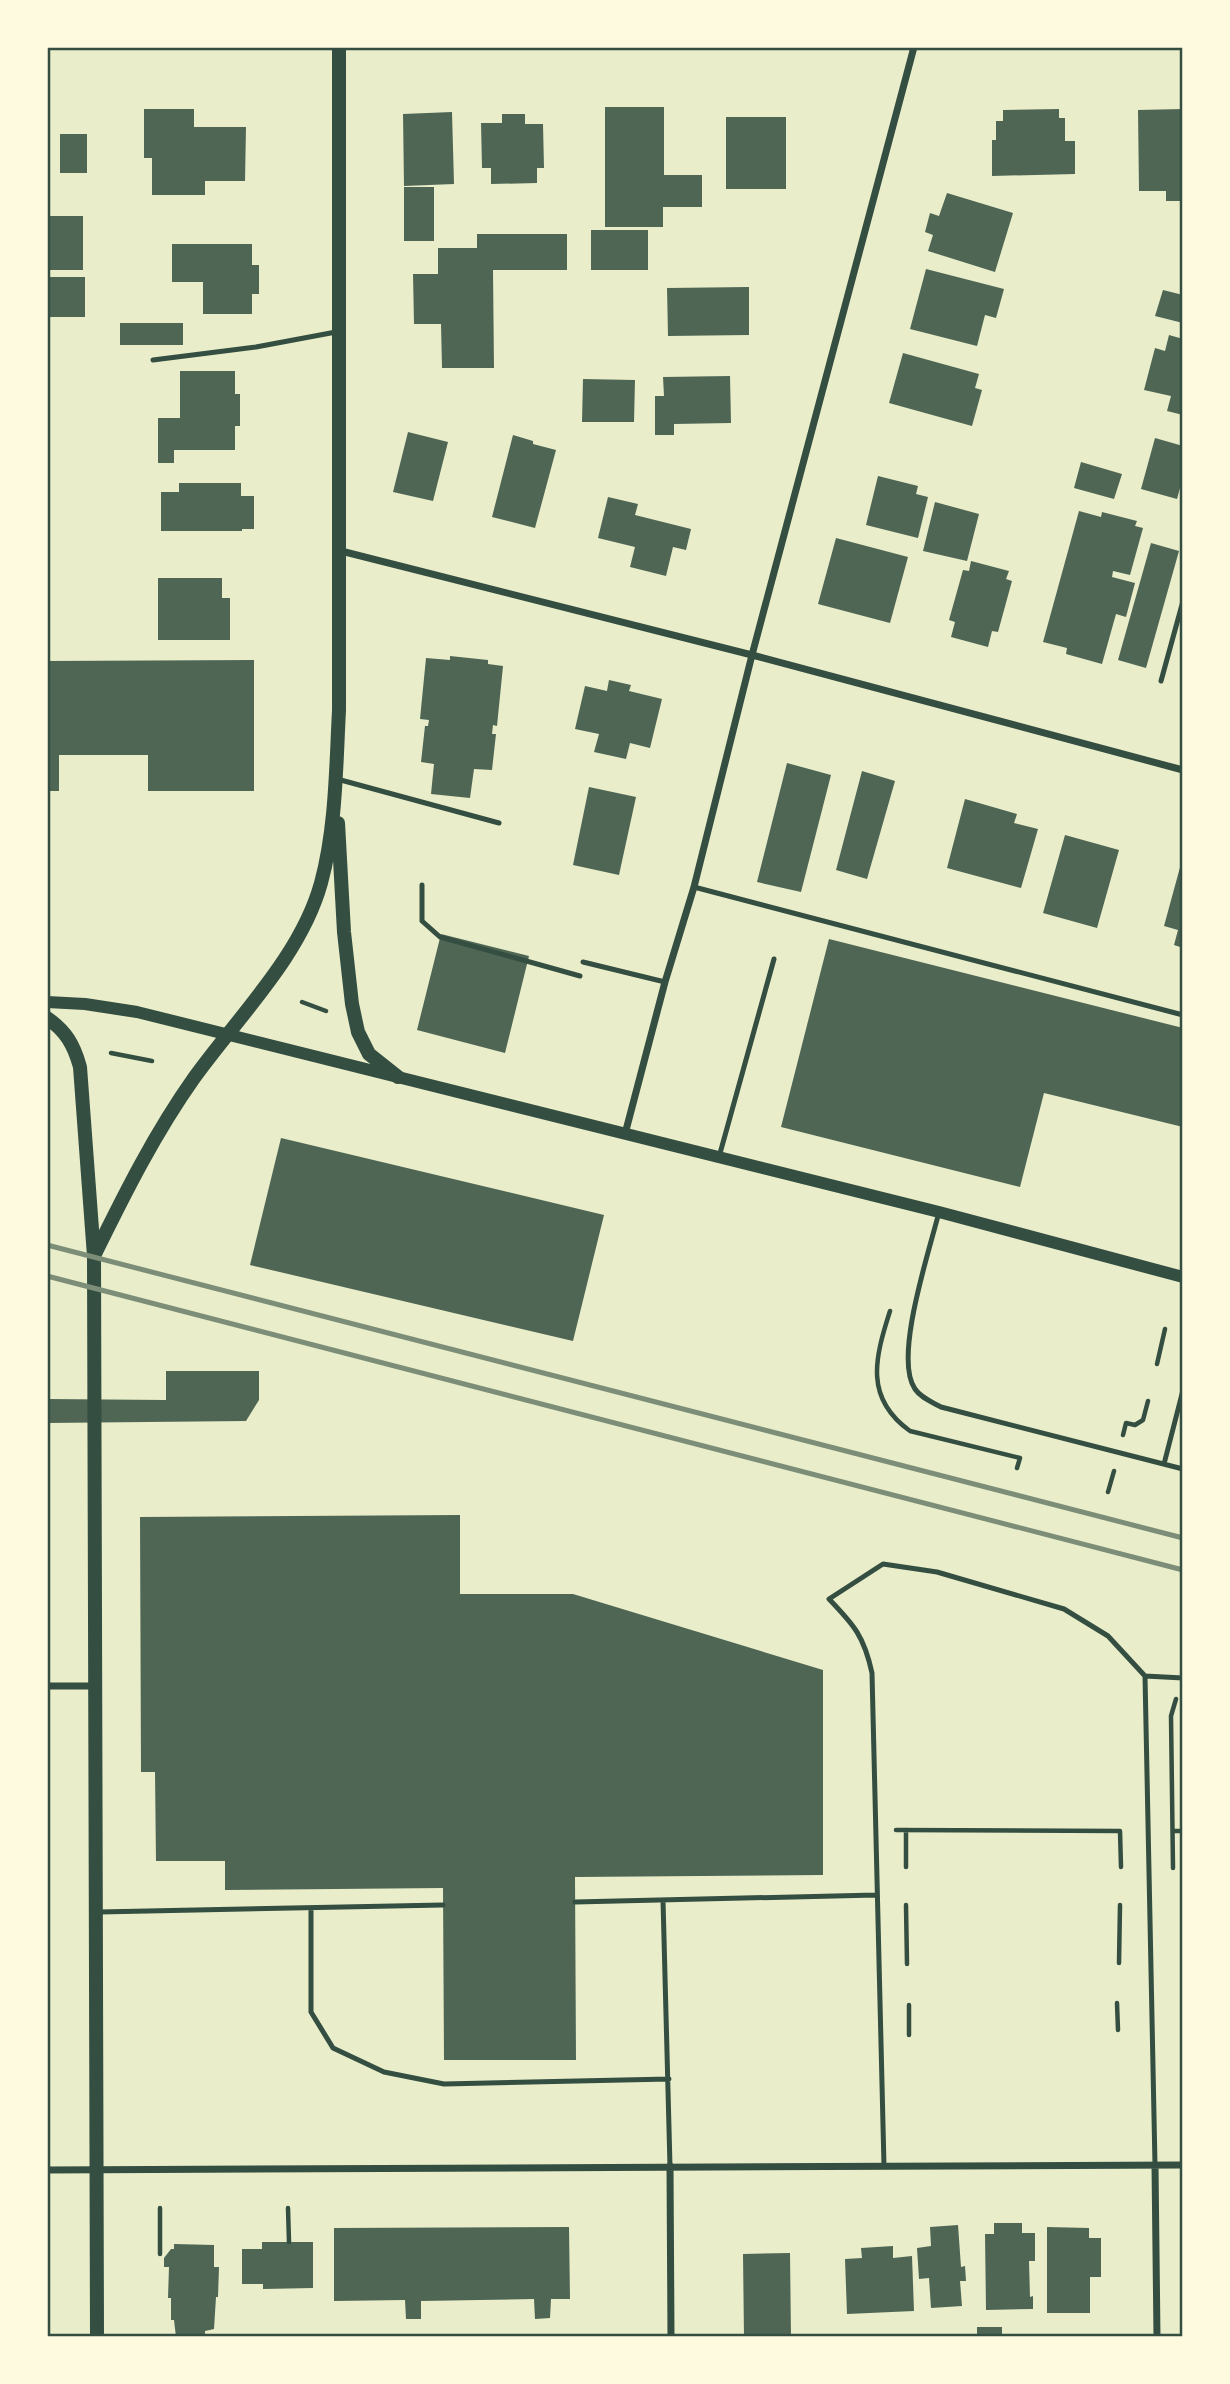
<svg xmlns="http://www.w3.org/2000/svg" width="1230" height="2384" font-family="Barlow,sans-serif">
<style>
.building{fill:#4f6655}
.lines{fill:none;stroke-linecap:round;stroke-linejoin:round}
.path{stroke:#344e41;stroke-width:4.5}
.service{stroke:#344e41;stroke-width:5}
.minor{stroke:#344e41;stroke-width:7}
.tertiary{stroke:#344e41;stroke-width:12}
.secondary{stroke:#344e41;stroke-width:14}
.rail{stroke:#7c8e77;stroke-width:5}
.neatline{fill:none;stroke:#344e41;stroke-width:2.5}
</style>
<rect width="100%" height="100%" fill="#e9edc9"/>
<path class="building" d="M 605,107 L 664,107 L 664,175 L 702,175 L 702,207 L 663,207 L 663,227 L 605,227 Z
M 144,109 L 194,109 L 194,127 L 246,127 L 245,181 L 205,181 L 205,195 L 152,195 L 152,158 L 144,158 Z
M 1059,109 L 1059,118 L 1065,118 L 1065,141 L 1075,141 L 1075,174 L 992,176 L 992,140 L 996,140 L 996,121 L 1003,121 L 1003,110 Z
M 1183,109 L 1183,201 L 1166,201 L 1166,191 L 1139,191 L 1138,110 Z
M 452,112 L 454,184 L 404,186 L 403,114 Z
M 502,114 L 525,114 L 525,124 L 543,124 L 544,168 L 537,168 L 537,183 L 491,184 L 491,168 L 482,168 L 481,123 L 502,123 Z
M 726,117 L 786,117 L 786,189 L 726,189 Z
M 60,134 L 87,134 L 87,173 L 60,173 Z
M 404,187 L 434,187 L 434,241 L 404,241 Z
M 947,193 L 1013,213 L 995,272 L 928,251 L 933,235 L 925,232 L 930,213 L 939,216 Z
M 49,216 L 83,216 L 83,270 L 49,270 Z
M 591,230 L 648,230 L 648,270 L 591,270 Z
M 477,234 L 567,234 L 567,270 L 493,270 L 494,368 L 442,368 L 441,324 L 414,324 L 413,274 L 438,274 L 438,248 L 477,248 Z
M 172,244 L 252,244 L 252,265 L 259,265 L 259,294 L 252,294 L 252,314 L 203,314 L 203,282 L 172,282 Z
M 926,269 L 1004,289 L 996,318 L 985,315 L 977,346 L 910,329 Z
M 47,277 L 85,277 L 85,317 L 47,317 Z
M 749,287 L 749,335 L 668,336 L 667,288 Z
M 1163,290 L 1183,295 L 1183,323 L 1155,316 Z
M 120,323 L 183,323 L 183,345 L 120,345 Z
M 1169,335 L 1183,339 L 1183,415 L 1167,411 L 1171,396 L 1144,390 L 1155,348 L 1165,351 Z
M 903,353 L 979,374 L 975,388 L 982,390 L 972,426 L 889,403 Z
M 180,371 L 235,371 L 235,394 L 240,394 L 240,426 L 235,426 L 235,450 L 174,450 L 174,463 L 158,463 L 158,418 L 180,418 Z
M 730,376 L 731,423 L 674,424 L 674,435 L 655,435 L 655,396 L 664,396 L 663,377 Z
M 583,379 L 635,380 L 634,422 L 582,422 Z
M 408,432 L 448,442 L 433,501 L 393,492 Z
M 513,435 L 533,441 L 533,444 L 556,450 L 535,528 L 492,517 Z
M 1155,438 L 1183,446 L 1183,477 L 1177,499 L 1141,489 Z
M 1081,462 L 1122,474 L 1114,499 L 1074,488 Z
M 878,476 L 918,486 L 916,494 L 928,497 L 918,538 L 866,525 Z
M 179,483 L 241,483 L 241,496 L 254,496 L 254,529 L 242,529 L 242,531 L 161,531 L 161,492 L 179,492 Z
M 608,497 L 638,504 L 635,515 L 691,529 L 686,550 L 673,547 L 666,576 L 630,567 L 635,547 L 598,538 Z
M 935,502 L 979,514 L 967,561 L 923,551 Z
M 1079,511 L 1101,517 L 1102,512 L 1137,521 L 1135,526 L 1143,528 L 1130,575 L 1113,571 L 1112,577 L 1135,583 L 1126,617 L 1116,614 L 1102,664 L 1066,654 L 1067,648 L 1043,642 Z
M 836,538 L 908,557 L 890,623 L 818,604 Z
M 1151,543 L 1179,551 L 1146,668 L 1118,660 Z
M 971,561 L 1009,571 L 1006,579 L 1012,581 L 998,632 L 992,631 L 988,647 L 951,637 L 955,622 L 949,620 L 963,570 L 969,571 Z
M 158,578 L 222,578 L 222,598 L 230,598 L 230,640 L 158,640 Z
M 450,656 L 488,660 L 488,664 L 503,666 L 497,726 L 493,725 L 492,734 L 496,734 L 492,770 L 474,769 L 470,798 L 431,794 L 434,764 L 421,762 L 425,726 L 428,726 L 429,720 L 420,719 L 426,658 L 450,660 Z
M 254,660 L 254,791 L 148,791 L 148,755 L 59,755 L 59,791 L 47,791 L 47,661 Z
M 609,680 L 631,685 L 629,691 L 662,699 L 650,748 L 630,743 L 626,759 L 594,752 L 599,734 L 575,729 L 585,686 L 607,691 Z
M 787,763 L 831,775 L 801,892 L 757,882 Z
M 862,771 L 895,781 L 867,879 L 836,870 Z
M 589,787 L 636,797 L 619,875 L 573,865 Z
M 965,799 L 1017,814 L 1014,823 L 1038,829 L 1021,888 L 947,868 Z
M 1065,835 L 1119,850 L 1097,928 L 1043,913 Z
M 1182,860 L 1183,860 L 1183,948 L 1174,945 L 1178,930 L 1164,926 Z
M 441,934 L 529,956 L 505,1053 L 417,1030 Z
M 829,939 L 1183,1028 L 1183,1127 L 1044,1093 L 1020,1187 L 781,1127 Z
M 281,1138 L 604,1215 L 573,1341 L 250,1265 Z
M 166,1371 L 259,1371 L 259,1400 L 246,1421 L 47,1423 L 47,1399 L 166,1400 Z
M 460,1515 L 460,1594 L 573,1594 L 823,1670 L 823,1875 L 575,1877 L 576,2060 L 444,2060 L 443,1888 L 225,1890 L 225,1861 L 156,1861 L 155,1772 L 141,1772 L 140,1517 Z
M 994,2223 L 1022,2223 L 1022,2233 L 1035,2233 L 1035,2261 L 1029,2261 L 1030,2297 L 1033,2296 L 1033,2309 L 986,2310 L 985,2234 L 994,2234 Z
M 958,2225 L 961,2267 L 965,2266 L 966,2281 L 960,2281 L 962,2306 L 931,2308 L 929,2278 L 919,2279 L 917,2248 L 931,2246 L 930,2227 Z
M 569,2227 L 570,2299 L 551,2299 L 550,2318 L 535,2319 L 534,2299 L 421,2301 L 421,2319 L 406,2319 L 405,2300 L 334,2301 L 334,2228 Z
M 1047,2227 L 1089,2228 L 1089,2238 L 1101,2238 L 1101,2277 L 1090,2277 L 1090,2313 L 1047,2313 Z
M 262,2242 L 313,2242 L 313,2288 L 263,2289 L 263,2284 L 242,2284 L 242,2249 L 262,2249 Z
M 174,2244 L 214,2245 L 214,2267 L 219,2267 L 218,2297 L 216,2297 L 214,2329 L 205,2331 L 205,2337 L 176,2337 L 174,2320 L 171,2320 L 171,2298 L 168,2298 L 169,2267 L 164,2267 L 164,2258 L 171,2249 L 174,2249 Z
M 893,2246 L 893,2258 L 912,2256 L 914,2311 L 847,2314 L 845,2259 L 862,2258 L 861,2248 Z
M 790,2253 L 791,2337 L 744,2337 L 743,2254 Z
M 977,2327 L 1002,2327 L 1002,2334 L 1020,2334 L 1020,2337 L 977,2337 Z"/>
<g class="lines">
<path class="path" d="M 302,1002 L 326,1011
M 111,1053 L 152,1061
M 890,1311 C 875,1358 864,1398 910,1431 L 1020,1458 L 1017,1468
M 1157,1364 L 1165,1329
M 1123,1435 L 1126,1423 L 1135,1425 L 1143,1420 L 1148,1401
M 1108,1492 L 1114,1471
M 896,1830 L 1120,1831 L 1121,1867
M 906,1830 L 906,1867
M 1173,1831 L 1183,1831
M 1173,1868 L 1171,1716 L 1176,1699
M 906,1905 L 907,1964
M 1119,1963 L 1120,1905
M 1117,2003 L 1118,2030
M 909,2005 L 909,2035
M 160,2208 L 160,2254
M 288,2208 L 289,2242"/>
<path class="service" d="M 153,360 L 256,347 L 336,332
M 1161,681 L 1183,601
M 337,779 L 499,823
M 422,885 L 422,921 L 440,937 L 580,976
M 694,887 L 1183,1015
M 583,962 L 665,982
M 719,1157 L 774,959
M 939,1212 C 930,1249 893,1358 915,1389 C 921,1398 932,1402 941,1407 L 1183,1469
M 1164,1464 L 1183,1390
M 1145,1676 L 1183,1678
M 663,1900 L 670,2166
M 575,1902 L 876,1895
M 311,1908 L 311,2012 L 333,2048 L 384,2072 L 444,2084 L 669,2079
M 99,1912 L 443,1905
M 884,2166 L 872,1673 C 864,1636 854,1625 829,1599 L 883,1564 L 937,1572 L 1064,1609 L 1108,1636 L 1145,1676 L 1155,2165"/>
<path class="minor" d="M 341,551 L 752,655 L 1183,770
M 625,1134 L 665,982 L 694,887 L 752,655 L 914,47
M 47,1686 L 95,1686
M 1155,2165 L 1157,2337
M 670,2166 L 671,2337
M 47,2170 L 1183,2165"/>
<path class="tertiary" d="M 47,1002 L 85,1004 L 137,1012 L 939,1212 L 1183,1277"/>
<path class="secondary" d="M 338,823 L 344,932 L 352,1004 L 358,1032 L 369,1054 L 398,1077
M 47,1018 C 66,1031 74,1045 80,1067 L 94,1256 L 97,2337
M 95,1254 C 125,1193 155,1133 194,1078 C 237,1018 301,956 321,883 C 336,828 336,767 339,710 L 339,47"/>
<path class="rail" d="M 47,1245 L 1183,1538
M 47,1276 L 1183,1570"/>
</g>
<rect width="1230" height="2384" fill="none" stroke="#fefae0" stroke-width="98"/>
<rect x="49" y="49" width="1132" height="2286" class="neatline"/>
</svg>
